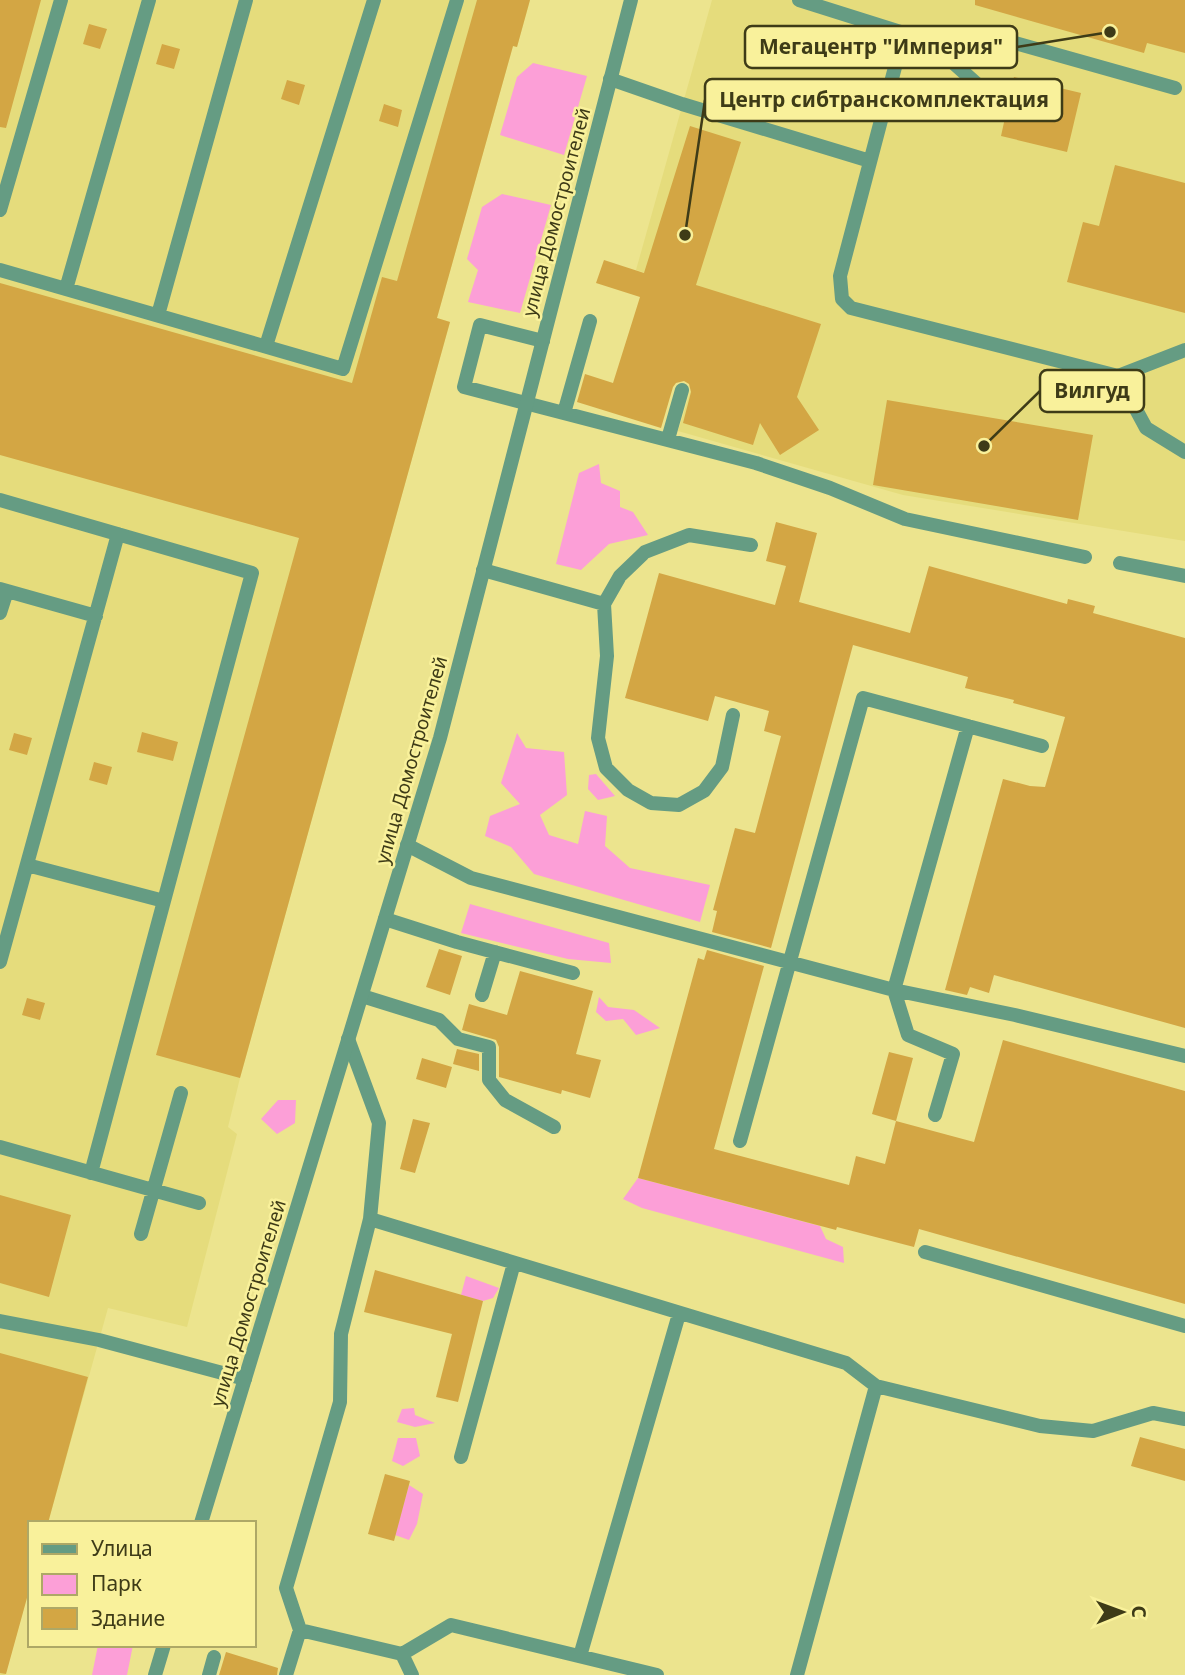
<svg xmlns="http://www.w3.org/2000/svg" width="1185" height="1675" font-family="'Noto Sans',sans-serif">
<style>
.built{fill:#e5dc7c}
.green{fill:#fc9fd7}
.building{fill:#d3a644}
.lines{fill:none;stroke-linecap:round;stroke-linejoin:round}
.lane{stroke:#659c83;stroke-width:14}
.street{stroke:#659c83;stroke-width:14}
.labels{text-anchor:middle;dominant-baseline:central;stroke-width:5;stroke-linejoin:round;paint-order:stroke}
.street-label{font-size:19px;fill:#3e3b17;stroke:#f9f19b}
.leader{fill:none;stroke:#3e3b17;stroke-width:2.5}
.callout-dot{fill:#3e3b17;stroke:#f9f19b;stroke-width:2.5}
.callout{fill:#f9f19b;stroke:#3e3b17;stroke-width:2.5}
.callout-label{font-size:21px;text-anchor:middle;font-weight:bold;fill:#3e3b17}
</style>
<rect width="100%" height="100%" fill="#ece48e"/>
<path class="built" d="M 0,0 L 530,0 L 517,47 L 513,46 L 437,318 L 450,322 L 240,1078 L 228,1127 L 237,1134 L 187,1327 L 108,1308 L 48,1523 L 30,1523 L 30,1587 L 5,1675 L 0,1675 Z
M 712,0 L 1185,0 L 1185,541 L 903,495 L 678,431 L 720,297 L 636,270 Z"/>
<path class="green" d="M 533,63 L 587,76 L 564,155 L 500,135 L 517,77 Z
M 502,194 L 551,205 L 520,313 L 468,302 L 478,270 L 467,259 L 482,207 Z
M 599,464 L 601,483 L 620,491 L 620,507 L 633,512 L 648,535 L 609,544 L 581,570 L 556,564 L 579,473 Z
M 517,733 L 526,748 L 564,752 L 567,795 L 540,815 L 549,835 L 578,844 L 585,811 L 607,816 L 605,846 L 630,868 L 710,885 L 700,922 L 534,874 L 511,847 L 485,836 L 490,816 L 520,804 L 501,783 Z
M 596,774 L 615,796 L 598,800 L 588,789 L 589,775 Z
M 470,904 L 609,943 L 611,963 L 568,959 L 461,933 Z
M 599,997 L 608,1007 L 634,1010 L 660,1028 L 636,1035 L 623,1019 L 606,1021 L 596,1012 Z
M 278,1100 L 296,1100 L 295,1123 L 277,1134 L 261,1119 Z
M 638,1178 L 820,1226 L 826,1239 L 843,1247 L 844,1263 L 642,1208 L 623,1199 Z
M 466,1276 L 499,1288 L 493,1298 L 483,1301 L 461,1295 Z
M 414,1408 L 415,1415 L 435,1423 L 415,1427 L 397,1422 L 402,1409 Z
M 398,1438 L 416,1438 L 420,1456 L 403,1466 L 392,1461 Z
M 409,1485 L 423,1494 L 417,1524 L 409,1540 L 395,1535 Z
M 98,1645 L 133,1645 L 127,1675 L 92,1675 Z"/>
<path class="building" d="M 0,0 L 41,0 L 6,128 L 0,127 Z
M 477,0 L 530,0 L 517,47 L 513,46 L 437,318 L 450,322 L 240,1078 L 156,1055 L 299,538 L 0,455 L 0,283 L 352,383 L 382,277 L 397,281 Z
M 975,0 L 1185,0 L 1185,53 L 1147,43 L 1144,53 L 975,5 Z
M 89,24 L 107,29 L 100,49 L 83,44 Z
M 162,44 L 180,49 L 174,69 L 156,64 Z
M 1014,77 L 1081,93 L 1067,152 L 1001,136 Z
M 287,80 L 305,85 L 299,105 L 281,99 Z
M 384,104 L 402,110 L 398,127 L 379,121 Z
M 690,126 L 741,142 L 696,285 L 821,324 L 797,397 L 819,430 L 780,455 L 760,423 L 753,445 L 683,423 L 691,392 L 689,384 L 684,381 L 676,383 L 673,387 L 661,428 L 577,402 L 585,374 L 613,383 L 640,297 L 596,283 L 604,260 L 644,273 Z
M 1115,165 L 1185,183 L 1185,313 L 1067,282 L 1083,222 L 1099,226 Z
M 887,400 L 1093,435 L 1078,520 L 873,485 Z
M 776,522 L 817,533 L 799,602 L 910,633 L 929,566 L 1067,604 L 1068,599 L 1095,606 L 1093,613 L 1185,638 L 1185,1028 L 994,975 L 989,993 L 970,987 L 967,995 L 945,990 L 1003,779 L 1030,786 L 1045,787 L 1065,717 L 1013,703 L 1014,700 L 965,688 L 968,677 L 853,645 L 771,948 L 712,932 L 717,911 L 713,910 L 735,828 L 755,833 L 781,736 L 764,731 L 769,711 L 715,696 L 708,721 L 625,698 L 659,573 L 775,605 L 786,566 L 766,561 Z
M 142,732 L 178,742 L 173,761 L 137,752 Z
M 14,733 L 32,738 L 27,755 L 9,750 Z
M 94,762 L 112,767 L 107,785 L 89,780 Z
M 439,949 L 462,956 L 450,995 L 426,987 Z
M 707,950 L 764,966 L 714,1149 L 849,1185 L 856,1156 L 885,1164 L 896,1121 L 974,1142 L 1003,1040 L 1185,1091 L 1185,1304 L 919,1229 L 914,1247 L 837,1227 L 836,1230 L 638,1178 L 698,958 L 704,960 Z
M 520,971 L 593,991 L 576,1054 L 601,1060 L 590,1098 L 562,1090 L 561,1094 L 499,1077 L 499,1047 L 496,1040 L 462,1030 L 469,1004 L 507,1015 Z
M 27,998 L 45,1003 L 40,1020 L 22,1015 Z
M 457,1049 L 479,1054 L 479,1071 L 453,1064 Z
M 889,1052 L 913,1058 L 896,1121 L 872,1114 Z
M 422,1058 L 452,1067 L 446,1088 L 416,1079 Z
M 413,1119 L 430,1123 L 415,1173 L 400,1169 Z
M 0,1195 L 71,1215 L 49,1297 L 0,1283 Z
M 375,1270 L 483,1301 L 458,1402 L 436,1397 L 452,1334 L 364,1312 Z
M 0,1353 L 88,1377 L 48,1523 L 30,1523 L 30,1587 L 6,1674 L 0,1673 Z
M 1140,1437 L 1185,1449 L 1185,1481 L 1131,1466 Z
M 385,1474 L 410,1481 L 394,1541 L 368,1534 Z
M 226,1652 L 278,1668 L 277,1675 L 219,1675 Z"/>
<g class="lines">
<path class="lane" d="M 799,0 L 929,41 L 980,33 L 1175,88
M 904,33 L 840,276 L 842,299 L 851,308 L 1118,376 L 1185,350
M 929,41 L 988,94
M 610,79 L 682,104 L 870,161
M 0,210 L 61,0
M 0,270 L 343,369 L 457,0
M 66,289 L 149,0
M 158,315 L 246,0
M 543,341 L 480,325 L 464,387 L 756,463 L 830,488 L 905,519 L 1085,557
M 266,346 L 374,0
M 1118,376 L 1146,428 L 1185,452
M 564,413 L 590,321
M 668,439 L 682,390
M 0,500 L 252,573 L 91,1173
M 1120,563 L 1185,576
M 483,570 L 604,604
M 0,589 L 96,616
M 0,613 L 7,591
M 733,715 L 722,767 L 704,791 L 679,805 L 651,803 L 628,790 L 606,768 L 598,738 L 607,656 L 604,604 L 620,576 L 645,552 L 689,535 L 751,545
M 407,845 L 471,878 L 894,990 L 1015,1015 L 1185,1056
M 27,865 L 164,901
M 385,919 L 457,942 L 573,973
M 0,962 L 118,534
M 482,995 L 495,952
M 362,996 L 439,1020 L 458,1039 L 489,1047 L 489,1080 L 505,1100 L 554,1127
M 348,1039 L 379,1123 L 370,1219 L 341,1334 L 340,1402 L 286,1588 L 300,1630 L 402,1654 L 451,1625 L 657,1675
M 935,1115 L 953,1054 L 908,1035 L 894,990 L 968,726
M 740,1141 L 863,698 L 1042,746
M 0,1147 L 199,1203
M 370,1219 L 846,1363 L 876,1386 L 1040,1426 L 1093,1431 L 1153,1413 L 1185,1419
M 141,1234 L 181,1093
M 925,1252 L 1185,1326
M 0,1321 L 99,1340 L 245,1379
M 461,1457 L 514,1263
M 402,1654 L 412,1675
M 580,1656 L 679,1314
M 209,1675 L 214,1657
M 286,1675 L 300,1630
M 797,1675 L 876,1386"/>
<path class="street" d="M 201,1523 L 440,738 L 631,0
M 155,1675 L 164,1645"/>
</g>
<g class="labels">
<g class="street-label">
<text transform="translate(556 212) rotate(-75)">улица Домостроителей</text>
<text transform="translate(411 760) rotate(-74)">улица Домостроителей</text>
<text transform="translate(248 1303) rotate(-73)">улица Домостроителей</text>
</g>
</g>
<path class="leader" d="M1110 32L1017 47M685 235L705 100M984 446L1040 391"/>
<g class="callout-dot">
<circle cx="1110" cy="32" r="7"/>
<circle cx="685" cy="235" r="7"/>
<circle cx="984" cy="446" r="7"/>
</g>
<g class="callout">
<rect x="745" y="26" width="272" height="42" rx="7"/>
<rect x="705" y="79" width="357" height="42" rx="7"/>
<rect x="1040" y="370" width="104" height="42" rx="7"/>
</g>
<g class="callout-label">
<text x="881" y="54">Мегацентр "Империя"</text>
<text x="884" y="107">Центр сибтранскомплектация</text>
<text x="1092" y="398">Вилгуд</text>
</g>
<rect x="28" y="1521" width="228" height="126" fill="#f9f19b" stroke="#aea866" stroke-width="2"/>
<rect x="42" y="1544" width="35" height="10" fill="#659c83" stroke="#aea866" stroke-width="2"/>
<text x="91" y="1556" font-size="21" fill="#3e3b17">Улица</text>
<rect x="42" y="1574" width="35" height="21" fill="#fc9fd7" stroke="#aea866" stroke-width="2"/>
<text x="91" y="1591" font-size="21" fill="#3e3b17">Парк</text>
<rect x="42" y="1608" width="35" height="21" fill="#d3a644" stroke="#aea866" stroke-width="2"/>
<text x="91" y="1626" font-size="21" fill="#3e3b17">Здание</text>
<g transform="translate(1122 1612) rotate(89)" stroke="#f9f19b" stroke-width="5" paint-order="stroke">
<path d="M0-5L12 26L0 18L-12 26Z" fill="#3e3b17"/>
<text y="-10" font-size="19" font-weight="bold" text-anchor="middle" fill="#3e3b17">С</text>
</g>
</svg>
